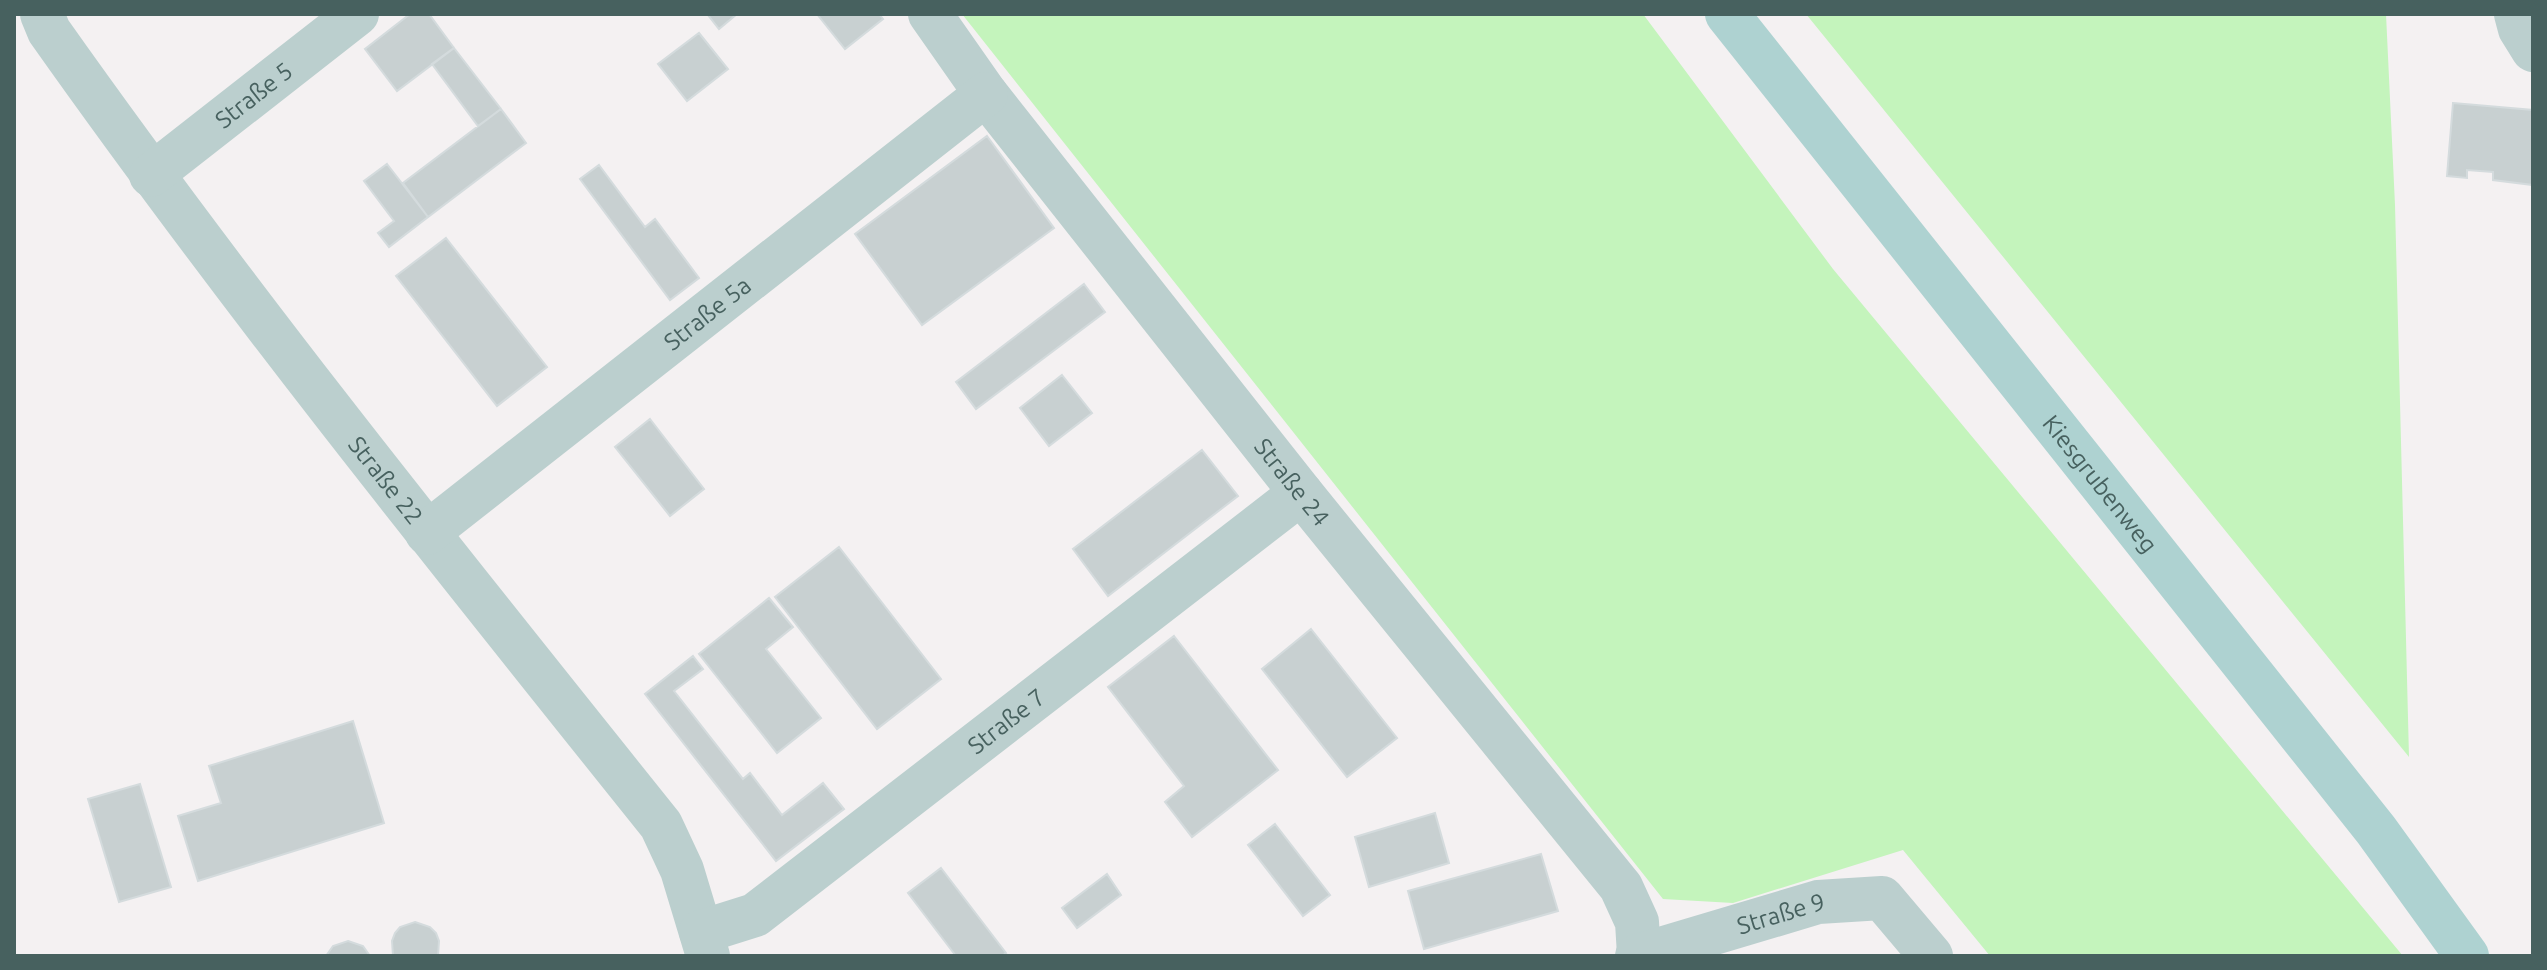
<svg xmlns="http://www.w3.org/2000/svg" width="2547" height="970" font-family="Ubuntu,sans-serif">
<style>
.green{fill:#c4f4bc}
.building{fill:#c8d0d1;stroke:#d4dbdd;stroke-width:2}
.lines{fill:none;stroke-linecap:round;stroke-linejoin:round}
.minor{stroke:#bbcfce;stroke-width:44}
.major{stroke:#aed2d1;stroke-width:44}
.labels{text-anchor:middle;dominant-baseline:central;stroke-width:8;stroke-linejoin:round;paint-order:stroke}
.street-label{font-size:24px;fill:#47615f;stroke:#fff}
</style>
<rect width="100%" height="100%" fill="#f4f1f2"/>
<path class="green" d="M 962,14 L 1643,14 L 1833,269 L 2403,956 L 1990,956 L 1903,850 L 1733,903 L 1663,899 Z
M 1806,14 L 2386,14 L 2395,205 L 2409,757 Z"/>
<path class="building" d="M 410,14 L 429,14 L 454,48 L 397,91 L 365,49 Z
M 709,14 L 737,14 L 719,29 L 708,15 Z
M 817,14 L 879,14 L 883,19 L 845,49 Z
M 699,33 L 728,69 L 687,101 L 658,64 Z
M 454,48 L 501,109 L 478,126 L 432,64 Z
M 2453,103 L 2533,110 L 2533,185 L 2493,180 L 2493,172 L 2467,170 L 2467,178 L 2447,176 Z
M 501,109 L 526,143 L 428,217 L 403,183 Z
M 987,136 L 1054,228 L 922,325 L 855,234 Z
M 387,164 L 428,217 L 389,247 L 378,233 L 394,221 L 364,181 Z
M 599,165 L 645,227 L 655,219 L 699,278 L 670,300 L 580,179 Z
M 446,238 L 547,367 L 497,406 L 396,276 Z
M 1084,284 L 1105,312 L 976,409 L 956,382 Z
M 1062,375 L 1092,413 L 1049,446 L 1020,408 Z
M 650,419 L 704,489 L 670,516 L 615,447 Z
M 1202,450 L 1238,496 L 1108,596 L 1073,549 Z
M 839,547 L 941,679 L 877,729 L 775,597 Z
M 769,598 L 793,627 L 766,649 L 821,718 L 777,753 L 699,654 Z
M 1311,629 L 1397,738 L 1347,777 L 1262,669 Z
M 1174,636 L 1278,770 L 1192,837 L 1165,802 L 1184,786 L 1108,687 Z
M 693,656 L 703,669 L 674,691 L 743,779 L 750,773 L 782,815 L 823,783 L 844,809 L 776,861 L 645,694 Z
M 353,721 L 384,823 L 198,881 L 178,816 L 221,803 L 209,766 Z
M 140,784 L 171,887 L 119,902 L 88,799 Z
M 1435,813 L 1449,863 L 1369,887 L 1355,837 Z
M 1275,824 L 1330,895 L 1303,916 L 1248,845 Z
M 1541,854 L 1558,911 L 1424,949 L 1408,891 Z
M 941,868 L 1006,953 L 1002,956 L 956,956 L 908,893 Z
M 1107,874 L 1121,895 L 1077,928 L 1062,908 Z
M 415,922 L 430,927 L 436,933 L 439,941 L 438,956 L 393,956 L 392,941 L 395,933 L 400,927 Z
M 348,941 L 363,946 L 370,956 L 326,956 L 333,946 Z"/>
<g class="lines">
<g class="minor">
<path id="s1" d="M 42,14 L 49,31 C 242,304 452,564 661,825 L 682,870 L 708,956"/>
<path id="s2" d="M 930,14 L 986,94 L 1301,493 L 1621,887 L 1637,922 L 1639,955"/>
<path d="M 2516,14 L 2520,29 L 2533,50"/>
<path id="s3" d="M 151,175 L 357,14"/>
<path id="s4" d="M 427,533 L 986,94"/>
<path id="s5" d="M 701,932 L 755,915 L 1301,493"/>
<path id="s6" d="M 1637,956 L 1818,902 L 1882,898 L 1931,956"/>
</g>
<path class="major" id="s7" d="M 1727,14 L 2376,830 L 2467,956"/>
</g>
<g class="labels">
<g class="street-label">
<text stroke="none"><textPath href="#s3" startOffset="130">Straße 5</textPath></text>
<text stroke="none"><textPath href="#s4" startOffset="356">Straße 5a</textPath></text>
<text stroke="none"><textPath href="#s1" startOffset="580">Straße 22</textPath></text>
<text stroke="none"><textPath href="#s2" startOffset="592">Straße 24</textPath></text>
<text stroke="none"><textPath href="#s7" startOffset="600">Kiesgrubenweg</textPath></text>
<text stroke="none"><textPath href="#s5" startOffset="374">Straße 7</textPath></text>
<text stroke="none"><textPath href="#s6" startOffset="150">Straße 9</textPath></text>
</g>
</g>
<rect width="2547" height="970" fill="none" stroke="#47615f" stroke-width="32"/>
</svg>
